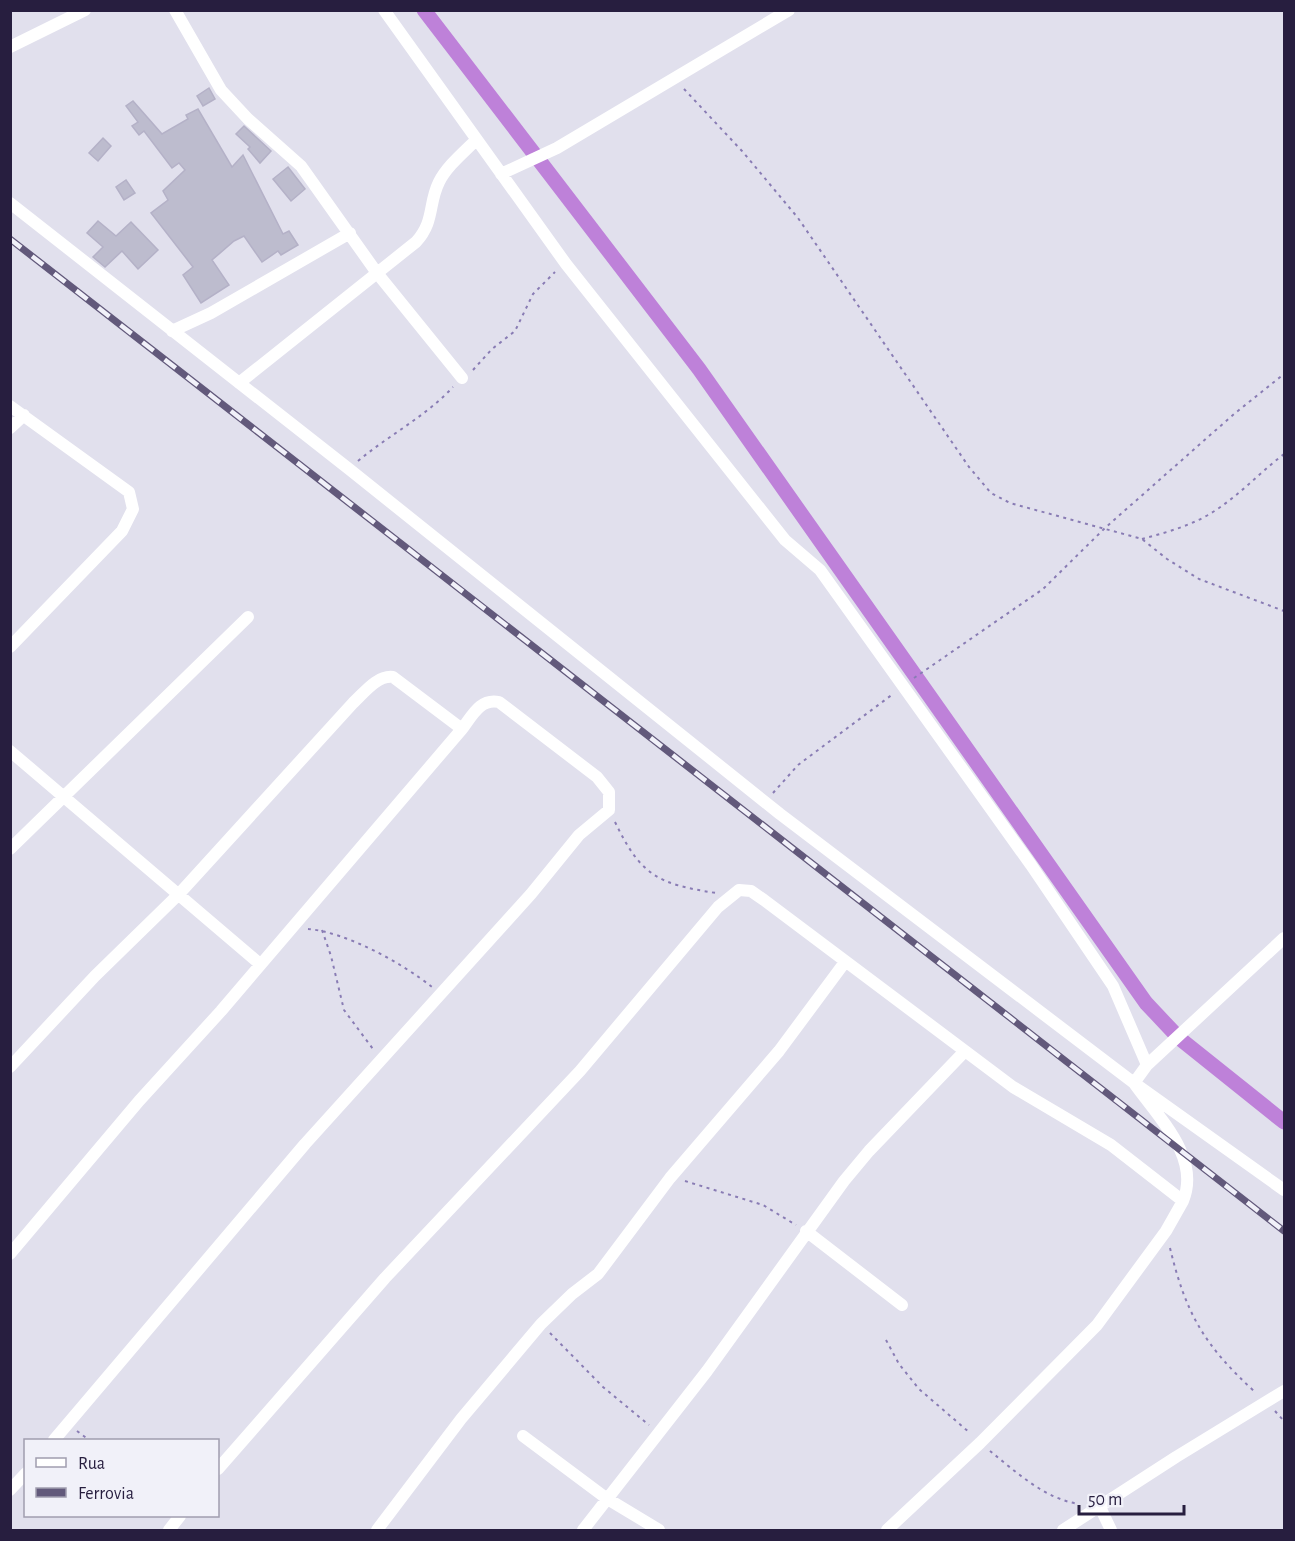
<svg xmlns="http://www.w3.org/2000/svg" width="1295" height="1541" font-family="'Alegreya Sans',sans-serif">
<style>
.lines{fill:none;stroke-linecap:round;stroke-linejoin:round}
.canal{stroke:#be81d9;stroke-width:15}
.building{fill:#bdbcce;stroke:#b4b1c7;stroke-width:1.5}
.path{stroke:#897cb4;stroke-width:2;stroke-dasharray:3 4.5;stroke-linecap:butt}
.street{stroke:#fff;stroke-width:12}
.rail-casing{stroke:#62597b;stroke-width:7}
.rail{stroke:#f1f1f9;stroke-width:4.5;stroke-dasharray:14;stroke-linecap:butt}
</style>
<rect width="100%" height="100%" fill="#e1e0ed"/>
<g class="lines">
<path class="canal" d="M 424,10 L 699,369 L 1146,1003 L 1179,1038 L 1284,1122"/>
</g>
<path class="building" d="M 209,88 L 215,99 L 203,106 L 197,96 Z
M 133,101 L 162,134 L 188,119 L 186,115 L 198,109 L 232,167 L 243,155 L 283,234 L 289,231 L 298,245 L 281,255 L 278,251 L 262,262 L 244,236 L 234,241 L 212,260 L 229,285 L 201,303 L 183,275 L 193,267 L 151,213 L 168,200 L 163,191 L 185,170 L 179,163 L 172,168 L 144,131 L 139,135 L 132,126 L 138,122 L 126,106 Z
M 244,126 L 271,151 L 260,163 L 248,149 L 250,147 L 236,134 Z
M 103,138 L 111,146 L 98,161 L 89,153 Z
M 288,167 L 305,189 L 291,201 L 273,179 Z
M 126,180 L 135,193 L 124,200 L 116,187 Z
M 98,221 L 116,236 L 131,222 L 158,250 L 138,269 L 122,251 L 105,267 L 93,257 L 103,247 L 87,233 Z"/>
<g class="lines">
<path class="path" d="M 684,89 L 742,151 L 798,218 L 969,467 L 991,493 L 1010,503 L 1142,539 L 1167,559 L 1199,579 L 1284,611
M 473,370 L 492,349 L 515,331 L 533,294 L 555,272
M 358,461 C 389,435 425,417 453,387
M 1142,539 C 1164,533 1187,527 1208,515 C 1237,498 1258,474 1284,454
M 914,678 L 1043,589 L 1105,528 L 1234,414 L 1284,374
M 773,793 L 798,765 L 893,694
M 615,822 C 641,876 658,884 716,893
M 308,929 C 346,932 402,963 432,987
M 322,930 L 331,956 L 344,1010 L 373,1049
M 685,1181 L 763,1205 L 796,1225
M 1170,1248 C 1186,1315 1205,1346 1255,1392
M 550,1333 L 603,1387 L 649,1425
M 886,1340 L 899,1364 L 919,1389 L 970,1433
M 1275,1411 L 1284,1421
M 77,1431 L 89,1440
M 990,1451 C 1016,1472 1045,1499 1079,1504"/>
<path class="street" d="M 175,10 L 221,90 L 248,119 L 301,166 L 377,273 L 462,378
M 384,10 L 566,264 L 785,540 L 820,570 L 1031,865 L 1113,986 L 1147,1065 L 1134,1083 C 1158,1117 1201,1157 1183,1201 L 1166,1231 L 1097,1325 L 980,1443 L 887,1530
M 10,47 L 85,10
M 501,174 L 557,148 L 789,10
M 10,203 L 349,469 L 780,814 L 1134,1083 L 1284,1190
M 172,331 L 211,313 L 350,233
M 239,383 L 416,242 C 435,221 428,204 439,182 C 447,166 463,153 476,140
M 10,406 L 129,492 L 133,509 L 122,531 L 10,647
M 10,428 L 24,415
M 10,751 L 260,964
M 10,849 L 248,617
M 1147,1065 L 1284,938
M 10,1067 L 95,976 L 179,894 L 353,703 C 364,693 377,675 393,677 L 462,729 C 472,716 480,698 499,702 L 597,777 L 609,792 L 609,810 L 579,835 L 531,894 L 305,1144 L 54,1440
M 806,1231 L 902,1305
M 10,1254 L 139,1101 L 221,1011 L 462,729
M 523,1436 L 606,1498 L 659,1530
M 218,1469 L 385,1278 L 580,1071 L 718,907 L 739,890 L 751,891 L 764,900 L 1013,1087 L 1111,1145 L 1183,1201
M 10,1490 L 26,1473
M 1100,1507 L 1111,1530
M 169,1530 L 180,1516
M 377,1530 L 461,1419 L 541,1324 L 572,1294 L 598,1274 L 670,1178 L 779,1051 L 845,962
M 583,1530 L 707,1371 L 844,1181 L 869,1151 L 965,1051
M 1063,1530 L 1176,1457 L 1284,1391"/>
<defs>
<path id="rail" d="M 10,239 L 1284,1231"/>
</defs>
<use href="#rail" class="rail-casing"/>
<use href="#rail" class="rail"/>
</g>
<rect width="1295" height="1541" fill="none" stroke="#271e3f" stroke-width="24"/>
<rect x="24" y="1439" width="195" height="78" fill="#f1f1f9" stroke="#a09daf" stroke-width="1.5"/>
<rect x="36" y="1458" width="30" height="9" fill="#ffffff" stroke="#a09daf" stroke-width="1.5"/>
<text x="78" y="1469" font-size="18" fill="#271e3f">Rua</text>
<rect x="36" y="1488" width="30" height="9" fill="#62597b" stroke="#a09daf" stroke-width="1.5"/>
<text x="78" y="1499" font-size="18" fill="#271e3f">Ferrovia</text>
<path d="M1079 1505v9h105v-9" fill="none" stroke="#271e3f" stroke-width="3"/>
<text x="1088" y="1505" font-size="18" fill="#271e3f" stroke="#f1f1f9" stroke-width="4.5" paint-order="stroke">50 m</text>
</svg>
